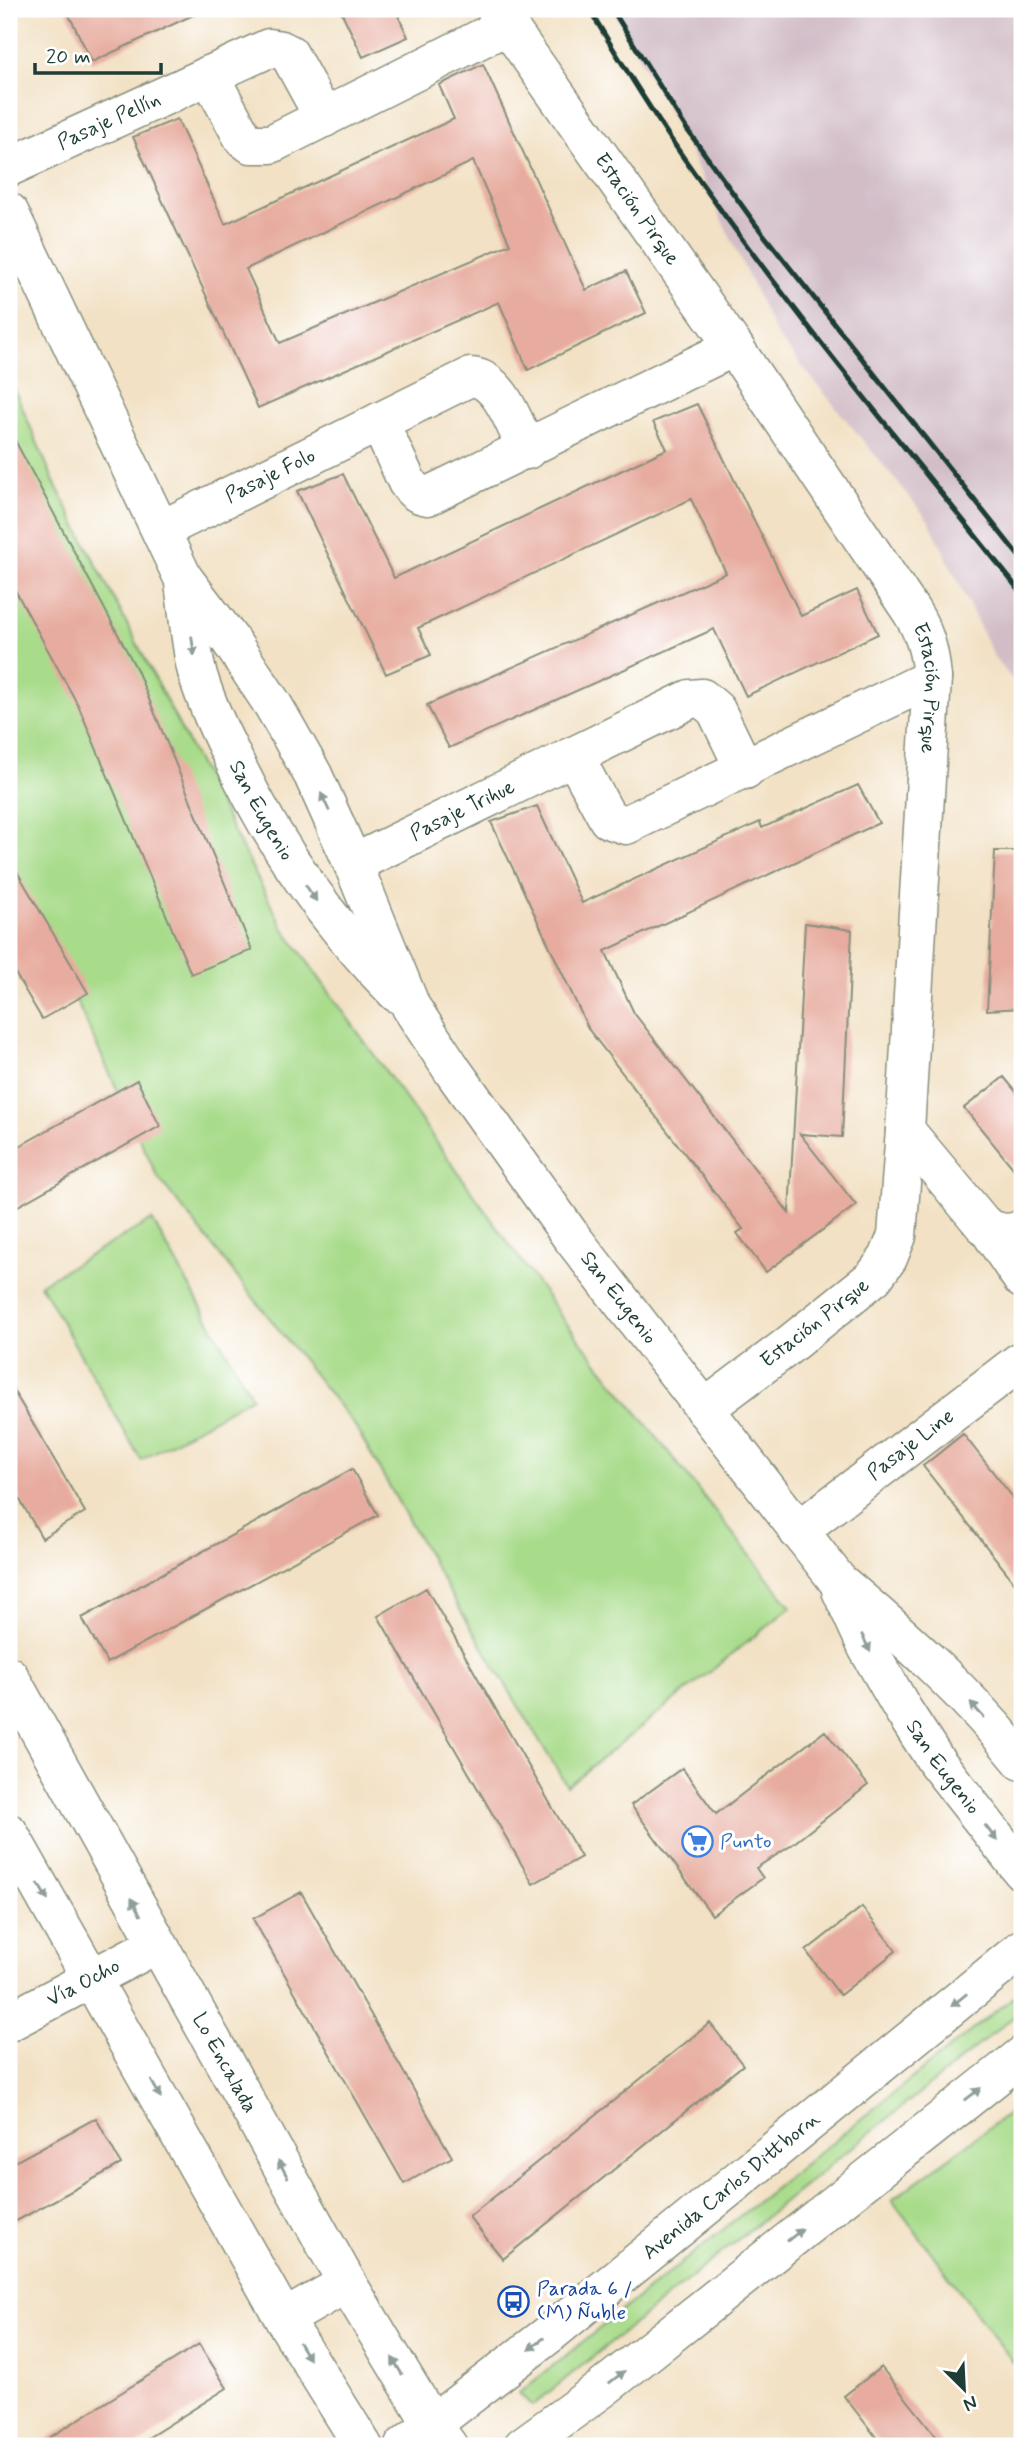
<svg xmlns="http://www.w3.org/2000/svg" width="1031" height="2455" font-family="Mynerve,sans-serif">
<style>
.industrial{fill:#d2bdc7}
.green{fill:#a8db8a;stroke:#648c5f;stroke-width:2}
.building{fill:#e7ac9f;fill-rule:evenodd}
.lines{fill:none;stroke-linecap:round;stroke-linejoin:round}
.minor-casing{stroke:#888f7c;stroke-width:41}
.major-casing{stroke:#888f7c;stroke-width:41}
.minor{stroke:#fff;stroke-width:38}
.major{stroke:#fff;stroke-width:38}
.rail{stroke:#1f3d34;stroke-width:5}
.oneway{fill:#8f9e9a}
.labels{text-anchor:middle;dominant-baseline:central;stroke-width:6;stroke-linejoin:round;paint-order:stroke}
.street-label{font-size:21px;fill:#1f3d34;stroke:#fff}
.shop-label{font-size:21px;fill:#366cbe;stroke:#fff;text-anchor:start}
.transit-label{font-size:21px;fill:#164399;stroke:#fff;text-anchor:start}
</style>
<rect width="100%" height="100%" fill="#fff"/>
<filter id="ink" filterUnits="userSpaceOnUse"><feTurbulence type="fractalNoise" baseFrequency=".0143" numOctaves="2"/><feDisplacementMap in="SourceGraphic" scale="14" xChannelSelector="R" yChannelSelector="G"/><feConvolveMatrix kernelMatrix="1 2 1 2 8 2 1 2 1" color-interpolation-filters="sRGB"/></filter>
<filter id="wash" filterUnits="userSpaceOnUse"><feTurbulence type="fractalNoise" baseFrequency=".00686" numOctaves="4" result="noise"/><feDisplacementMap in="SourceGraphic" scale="28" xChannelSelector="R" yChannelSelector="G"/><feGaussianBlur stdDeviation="1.57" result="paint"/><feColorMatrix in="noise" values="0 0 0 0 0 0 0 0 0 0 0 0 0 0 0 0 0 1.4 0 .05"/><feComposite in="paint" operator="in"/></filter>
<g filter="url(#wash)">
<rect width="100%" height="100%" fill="#f2e1c4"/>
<path class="industrial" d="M 612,9 L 1022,9 L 1022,691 L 994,657 L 929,521 L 775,333 L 681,133 Z"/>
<path class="green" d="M 9,377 L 54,482 L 282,926 L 560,1315 L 791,1607 L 567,1786 L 450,1593 L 355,1426 L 157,1176 L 9,855 Z
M 152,1220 L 252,1397 L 141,1460 L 40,1284 Z
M 1022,1990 L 1022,2010 L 532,2406 L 519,2393 Z
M 1022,2103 L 1022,2374 L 892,2200 Z"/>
<g id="blocks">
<path class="building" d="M 66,9 L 206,9 L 92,62 Z
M 340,9 L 395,9 L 408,37 L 363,57 Z
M 483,64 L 586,290 L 626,271 L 646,313 L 528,370 L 499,302 L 258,408 L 133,137 L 177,119 L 225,224 L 454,119 L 439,85 ZM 473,161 L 510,244 L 280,343 L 246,269 Z
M 697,404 L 801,616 L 857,590 L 878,634 L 746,696 L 714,629 L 449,748 L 427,705 L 726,573 L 691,499 L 418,628 L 431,655 L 386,674 L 297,491 L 343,474 L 394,578 L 667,449 L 653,422 Z
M 9,429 L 137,670 L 252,950 L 191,974 L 78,705 L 9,579 Z
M 858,785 L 879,823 L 605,951 L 634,1013 L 789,1213 L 805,923 L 852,930 L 842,1137 L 800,1134 L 856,1205 L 766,1272 L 737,1233 L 743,1229 L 589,1030 L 491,822 L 537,806 L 582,903 L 760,822 L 762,828 Z
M 995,851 L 1022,851 L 1022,1008 L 987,1010 Z
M 9,858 L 88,993 L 42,1019 L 9,963 Z
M 1004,1077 L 1022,1099 L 1022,1179 L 964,1108 Z
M 137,1080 L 160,1126 L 9,1211 L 9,1152 Z
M 9,1383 L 85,1512 L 42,1538 L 9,1481 Z
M 963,1434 L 1022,1509 L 1022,1592 L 923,1466 Z
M 352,1469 L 378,1515 L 107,1663 L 82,1618 Z
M 426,1588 L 581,1857 L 533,1884 L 378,1616 Z
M 825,1731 L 868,1785 L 789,1847 L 756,1868 L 763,1878 L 712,1915 L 631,1805 L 682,1768 L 716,1814 Z
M 301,1892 L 452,2157 L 404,2184 L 253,1919 Z
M 862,1907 L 896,1951 L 840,1995 L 806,1951 Z
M 710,2023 L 743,2065 L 503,2259 L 469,2217 Z
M 96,2118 L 121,2164 L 9,2225 L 9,2165 Z
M 199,2344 L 227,2388 L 135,2446 L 36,2446 Z
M 881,2367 L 944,2446 L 883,2446 L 844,2396 Z"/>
</g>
</g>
<g filter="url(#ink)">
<use href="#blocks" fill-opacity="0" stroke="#888f7c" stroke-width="2"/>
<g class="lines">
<defs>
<g id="minor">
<path id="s1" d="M 496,9 L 734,347 L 911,611 C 925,633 930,652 932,678 L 905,1130 L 897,1236 L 888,1258 L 874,1277 L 784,1349 L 704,1409"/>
<path d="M 209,75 L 243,138 L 251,144 L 271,144 L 508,25"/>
<path id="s2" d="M 9,167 L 269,48 L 281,50 L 289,54 L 324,118"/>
<path d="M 379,422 L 407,482 C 413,491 418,495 428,496 L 734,347"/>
<path id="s3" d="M 161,530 L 470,377 C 500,377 515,426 527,450"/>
<path d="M 574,756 L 608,819 L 626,825 L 932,678"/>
<path id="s4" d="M 353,864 L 690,699 L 702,698 L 716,710 L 745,770"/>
<path d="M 905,1130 L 983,1224 C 995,1233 1008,1236 1022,1229"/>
<path d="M 987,1227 L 1022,1279"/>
<path id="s5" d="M 798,1531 L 1022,1360"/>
<path id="s6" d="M 9,1676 L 347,2283 L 432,2424 L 448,2446"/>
<path d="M 9,1833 L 284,2319 L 363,2446"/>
<path id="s7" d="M 9,2022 L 157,1944"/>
<path d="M 284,2319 L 347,2283"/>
</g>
<g id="major">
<path id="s8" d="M 9,212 L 183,578 L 230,640 L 273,705 L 313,775 L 353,864 L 411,1007 L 453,1071 L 570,1235 L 838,1581 C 904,1636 968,1694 1022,1761"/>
<path id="s9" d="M 184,583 C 188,611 190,640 196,668 C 203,696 217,726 230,752 C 272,843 327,922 397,993"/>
<path id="s10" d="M 841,1590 L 867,1647 L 903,1710 L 936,1761 L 1022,1871"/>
<path id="s11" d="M 404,2446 L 548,2335 L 1022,1949"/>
<path d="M 523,2446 L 603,2388 L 1022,2056"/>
</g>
</defs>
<use href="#minor" class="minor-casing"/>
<use href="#major" class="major-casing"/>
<use href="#minor" class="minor"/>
<use href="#major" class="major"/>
<path class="rail" d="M 589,9 C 623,65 657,121 695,174 C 797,319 912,455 1022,594
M 612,9 L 686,128 L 756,225 L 1022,560"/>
</g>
<defs><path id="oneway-solid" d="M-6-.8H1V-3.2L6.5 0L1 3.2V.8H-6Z" transform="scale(1.75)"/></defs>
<g class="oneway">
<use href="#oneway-solid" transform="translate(193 646) rotate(82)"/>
<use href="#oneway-solid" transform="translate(325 802) rotate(-115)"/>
<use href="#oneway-solid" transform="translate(311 893) rotate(56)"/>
<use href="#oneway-solid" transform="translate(866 1643) rotate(64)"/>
<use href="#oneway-solid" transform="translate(977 1710) rotate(-133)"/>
<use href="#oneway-solid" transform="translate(991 1833) rotate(53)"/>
<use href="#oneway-solid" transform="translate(43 1892) rotate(60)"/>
<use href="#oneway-solid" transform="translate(136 1907) rotate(-119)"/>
<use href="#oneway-solid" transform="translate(959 2000) rotate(141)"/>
<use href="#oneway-solid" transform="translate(156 2089) rotate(61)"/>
<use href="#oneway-solid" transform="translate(973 2094) rotate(-38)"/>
<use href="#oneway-solid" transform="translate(283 2169) rotate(-119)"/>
<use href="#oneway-solid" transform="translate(795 2235) rotate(-38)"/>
<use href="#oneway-solid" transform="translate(536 2344) rotate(142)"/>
<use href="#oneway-solid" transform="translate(304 2351) rotate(59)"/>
<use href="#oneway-solid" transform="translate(397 2366) rotate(-121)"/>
<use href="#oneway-solid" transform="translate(617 2377) rotate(-38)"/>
</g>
</g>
<defs>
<symbol id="supermarket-ring" viewBox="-11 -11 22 22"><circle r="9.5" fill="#fff" stroke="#3f7fe0" stroke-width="1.5"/><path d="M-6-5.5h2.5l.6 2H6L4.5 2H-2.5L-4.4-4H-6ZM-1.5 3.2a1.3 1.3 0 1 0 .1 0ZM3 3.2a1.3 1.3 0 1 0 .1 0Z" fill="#3f7fe0"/></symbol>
<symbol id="bus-ring" viewBox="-11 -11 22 22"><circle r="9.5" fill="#fff" stroke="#1a4fb4" stroke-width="1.5"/><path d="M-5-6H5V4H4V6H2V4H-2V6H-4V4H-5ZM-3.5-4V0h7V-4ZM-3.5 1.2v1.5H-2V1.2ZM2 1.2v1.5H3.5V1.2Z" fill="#1a4fb4"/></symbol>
</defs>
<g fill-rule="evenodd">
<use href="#supermarket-ring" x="680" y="1824" width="35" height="35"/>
<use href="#bus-ring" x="496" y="2284" width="35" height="35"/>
</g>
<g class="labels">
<g class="street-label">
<text stroke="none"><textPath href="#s2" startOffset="110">Pasaje Pellín</textPath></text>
<text stroke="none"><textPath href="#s1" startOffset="245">Estación Pirque</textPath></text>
<text stroke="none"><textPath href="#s3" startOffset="122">Pasaje Folo</textPath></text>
<text stroke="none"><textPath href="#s1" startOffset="812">Estación Pirque</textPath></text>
<text stroke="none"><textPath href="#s9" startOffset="243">San Eugenio</textPath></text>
<text stroke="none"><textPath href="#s4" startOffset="122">Pasaje Trihue</textPath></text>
<text stroke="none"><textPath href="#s8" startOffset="1251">San Eugenio</textPath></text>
<text transform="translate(815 1323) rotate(-38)">Estación Pirque</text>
<text stroke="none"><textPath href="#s5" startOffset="142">Pasaje Line</textPath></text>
<text stroke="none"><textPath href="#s10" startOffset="205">San Eugenio</textPath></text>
<text stroke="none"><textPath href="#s7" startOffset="84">Vía Ocho</textPath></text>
<text stroke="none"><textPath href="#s6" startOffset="443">Lo Encalada</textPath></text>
<text stroke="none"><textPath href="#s11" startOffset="418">Avenida Carlos Dittborn</textPath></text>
</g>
<g class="shop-label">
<text x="720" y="1842">Punto</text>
</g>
<g class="transit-label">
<text x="537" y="2289">Parada 6 /<tspan x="537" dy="24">(M) Ñuble</tspan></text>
</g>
</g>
<rect width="1031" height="2455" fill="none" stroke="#fff" stroke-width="35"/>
<g transform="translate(964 2389) rotate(156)" stroke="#ffffff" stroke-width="5" paint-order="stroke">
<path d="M0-5L12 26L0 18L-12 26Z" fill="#1f3d34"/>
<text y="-10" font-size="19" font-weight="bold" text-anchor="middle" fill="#1f3d34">N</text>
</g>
<path d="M35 63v10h126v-10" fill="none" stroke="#1f3d34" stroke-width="3.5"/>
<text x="46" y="63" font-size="21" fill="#1f3d34" stroke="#ffffff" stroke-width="5" paint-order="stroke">20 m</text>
</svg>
